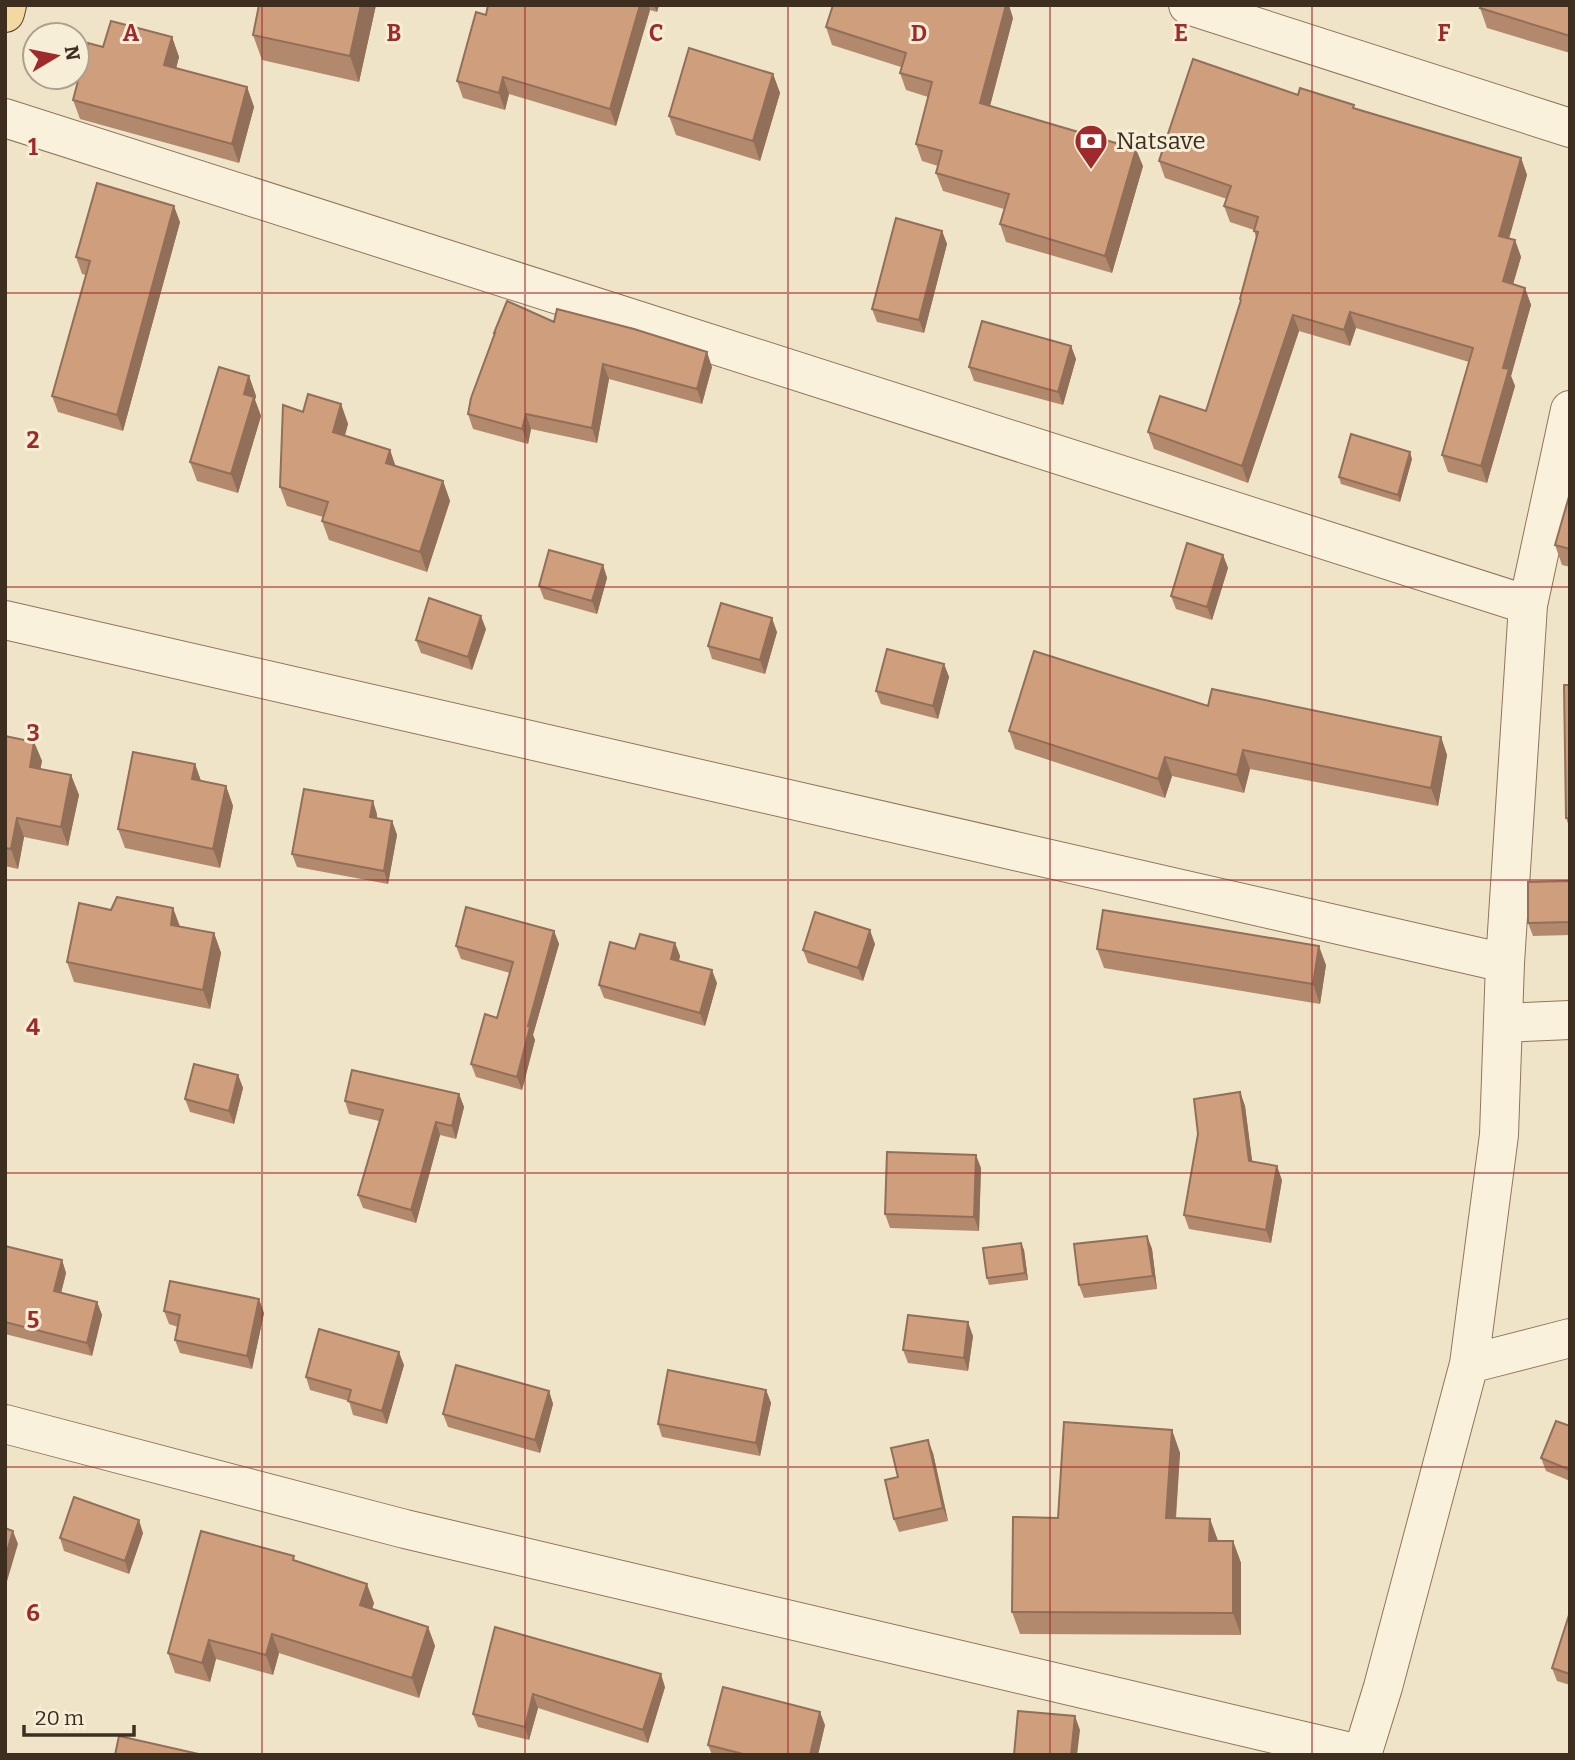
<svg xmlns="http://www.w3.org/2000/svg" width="1575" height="1760" font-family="Bitter,serif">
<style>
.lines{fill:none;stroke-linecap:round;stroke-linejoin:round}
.minor-casing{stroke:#8d765c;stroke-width:40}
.major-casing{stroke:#5b4430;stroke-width:40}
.minor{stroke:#faf1dc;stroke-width:38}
.major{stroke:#f3d9a0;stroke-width:38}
.wall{fill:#b2896c}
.shaded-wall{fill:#916f58}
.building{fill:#cf9f7d;stroke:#916f58;stroke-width:2}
.grid{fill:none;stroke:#9e2a2b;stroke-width:2;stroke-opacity:0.55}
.labels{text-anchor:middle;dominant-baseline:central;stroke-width:6;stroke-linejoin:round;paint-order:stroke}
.poi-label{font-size:24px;fill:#3d2e20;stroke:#f7eed8;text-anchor:start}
.grid-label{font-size:23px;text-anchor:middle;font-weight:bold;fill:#9e2a2b;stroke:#f7eed8;stroke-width:6;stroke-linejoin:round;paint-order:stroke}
</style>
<rect width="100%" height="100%" fill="#f0e4c8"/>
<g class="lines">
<defs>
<path id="minor" d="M 1188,5 L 1570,128
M 5,118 L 1528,605
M 5,620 L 1505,963
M 1503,1023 L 1570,1020
M 1469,1364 L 1570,1338
M 5,1424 L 405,1529 L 1363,1755
M 1362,1755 L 1383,1687 L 1469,1364 L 1499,1135 L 1505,963 L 1528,605 L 1570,410"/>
<path id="major" d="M 5,13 L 7,5"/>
</defs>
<use href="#minor" class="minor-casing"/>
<use href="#major" class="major-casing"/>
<use href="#minor" class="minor"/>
<use href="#major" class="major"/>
</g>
<path class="wall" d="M 259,5 L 376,5 L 359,82 L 262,60 L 253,35 Z
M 488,5 L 659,5 L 657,12 L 650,10 L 616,126 L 509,94 L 505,110 L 463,98 L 457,81 L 486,15 Z
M 1570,5 L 1570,53 L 1487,28 L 1480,8 Z
M 1013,18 L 990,106 L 1143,166 L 1112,273 L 1006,242 L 1000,224 L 1004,209 L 943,191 L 936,173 L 938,166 L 922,161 L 916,144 L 928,97 L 906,90 L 900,73 L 901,67 L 832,45 L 826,27 Z
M 172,37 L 179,57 L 176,68 L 247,87 L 254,107 L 239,163 L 80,119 L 73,100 L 103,47 Z
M 773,74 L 780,93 L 760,161 L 676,135 L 669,116 Z
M 1298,95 L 1355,109 L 1521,158 L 1527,175 L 1509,239 L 1515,240 L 1521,257 L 1513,284 L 1525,288 L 1531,305 L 1511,376 L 1515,386 L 1487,483 L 1448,472 L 1442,455 L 1469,362 L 1356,328 L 1350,346 L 1299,331 L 1248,483 L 1154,449 L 1148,432 L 1206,411 L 1241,302 L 1240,299 L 1256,238 L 1254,230 L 1230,222 L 1224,206 L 1227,199 L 1165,178 L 1159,161 Z
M 180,222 L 123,431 L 58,412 L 52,396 L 86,275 L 82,274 L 76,257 Z
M 942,231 L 947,244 L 924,333 L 877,322 L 872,309 Z
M 554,322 L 712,367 L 702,404 L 609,379 L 597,443 L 531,429 L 528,444 L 473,429 L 468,414 L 495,335 L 494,333 Z
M 1071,346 L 1076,359 L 1063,405 L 974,381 L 969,367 Z
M 249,376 L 256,396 L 255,400 L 261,416 L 238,493 L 197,481 L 190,462 Z
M 341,404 L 348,424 L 345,436 L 390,450 L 395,466 L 443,481 L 450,501 L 427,572 L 329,540 L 322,521 L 323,517 L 287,506 L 280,487 L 303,412 Z
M 1412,459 L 1400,502 L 1341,484 L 1339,477 Z
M 1570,493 L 1570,567 L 1562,565 L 1555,545 Z
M 1223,555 L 1228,568 L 1212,620 L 1176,609 L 1171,596 Z
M 603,565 L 607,578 L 597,614 L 544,599 L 539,586 Z
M 486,629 L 472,670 L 421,653 L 416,640 Z
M 777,632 L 765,674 L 712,659 L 708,646 Z
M 944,664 L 949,677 L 938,719 L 881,704 L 876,691 Z
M 1570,685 L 1570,829 L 1566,818 Z
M 1208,706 L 1441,737 L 1447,755 L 1438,806 L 1250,769 L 1244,793 L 1172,776 L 1165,798 L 1015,749 L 1009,731 Z
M 5,736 L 34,742 L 42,761 L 40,769 L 71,775 L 79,795 L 68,846 L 24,837 L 18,869 L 5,866 Z
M 195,764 L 201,781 L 226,786 L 233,806 L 220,868 L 125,848 L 118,829 Z
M 377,814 L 377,819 L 392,821 L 397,835 L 388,884 L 297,867 L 292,854 Z
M 1570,881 L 1570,935 L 1533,936 L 1528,923 Z
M 173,908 L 180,926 L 214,933 L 221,953 L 210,1009 L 74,982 L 67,962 L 111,910 Z
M 554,931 L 559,944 L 533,1035 L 535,1040 L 522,1090 L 476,1077 L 471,1064 L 497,1018 L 510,973 L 461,959 L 456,946 Z
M 675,943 L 680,956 L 679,961 L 717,983 L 705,1026 L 604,998 L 599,985 L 635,949 Z
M 875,944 L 863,981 L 808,963 L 803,950 Z
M 1097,949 L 1326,965 L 1320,1004 L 1104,968 Z
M 238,1075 L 243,1088 L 234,1124 L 190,1112 L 185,1099 Z
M 1240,1092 L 1245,1106 L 1252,1162 L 1282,1180 L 1271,1243 L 1189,1229 L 1184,1215 Z
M 459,1094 L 464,1107 L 456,1139 L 440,1135 L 416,1223 L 363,1208 L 358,1195 L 379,1121 L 349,1114 L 345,1101 Z
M 981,1168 L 979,1231 L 890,1228 L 885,1214 Z
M 1147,1236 L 1152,1249 L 1157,1289 L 1084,1298 L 1079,1285 Z
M 1021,1243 L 1024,1250 L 1028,1280 L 989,1285 L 987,1278 Z
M 5,1246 L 62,1260 L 66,1273 L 61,1293 L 97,1302 L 102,1315 L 92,1356 L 5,1334 Z
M 164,1311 L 264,1313 L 252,1369 L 180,1353 L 175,1340 L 178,1327 L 169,1324 Z
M 973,1336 L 968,1371 L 908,1363 L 903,1350 Z
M 404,1365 L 387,1424 L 353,1415 L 349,1401 L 310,1390 L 306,1377 Z
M 766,1390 L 771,1403 L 760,1456 L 662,1437 L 658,1424 Z
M 549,1391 L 553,1404 L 540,1453 L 448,1427 L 443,1414 Z
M 1570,1426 L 1570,1481 L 1546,1471 L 1541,1458 Z
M 1172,1430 L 1180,1453 L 1176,1519 L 1210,1519 L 1218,1541 L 1233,1541 L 1241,1563 L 1241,1635 L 1020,1634 L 1012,1612 L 1058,1518 Z
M 933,1453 L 948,1521 L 899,1532 L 894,1519 L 898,1477 Z
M 143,1533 L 129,1574 L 64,1551 L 60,1538 Z
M 296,1561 L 374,1603 L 372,1609 L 428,1627 L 435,1646 L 419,1698 L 279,1653 L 273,1675 L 216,1659 L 210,1682 L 175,1673 L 168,1653 Z
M 1570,1615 L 1570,1685 L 1557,1681 L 1552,1668 Z
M 495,1627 L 665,1687 L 648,1743 L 538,1708 L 529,1740 L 478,1727 L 473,1714 Z
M 825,1725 L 818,1755 L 712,1755 L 708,1745 Z"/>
<path class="shaded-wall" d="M 361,5 L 376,5 L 359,82 L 350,56 Z
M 640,5 L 648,5 L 650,10 L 616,126 L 610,109 Z
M 654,5 L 659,5 L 657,12 Z
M 1006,5 L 1009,5 L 1013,18 L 986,121 L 980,103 Z
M 172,37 L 179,57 L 172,84 L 164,65 Z
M 773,74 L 780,93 L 760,161 L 753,141 Z
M 503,77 L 509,94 L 505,110 L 499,93 Z
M 247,87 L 254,107 L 239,163 L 232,144 Z
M 1136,149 L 1143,166 L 1112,273 L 1105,256 Z
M 1521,158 L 1527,175 L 1505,252 L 1499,236 Z
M 174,206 L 180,222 L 123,431 L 117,415 Z
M 942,231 L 947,244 L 924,333 L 919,320 Z
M 1515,240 L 1521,257 L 1509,298 L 1503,281 Z
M 1525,288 L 1531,305 L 1511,376 L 1515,386 L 1487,483 L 1481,466 L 1503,368 Z
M 1350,312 L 1356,328 L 1350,346 L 1344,330 Z
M 1293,315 L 1299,331 L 1248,483 L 1242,466 Z
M 1071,346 L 1076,359 L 1063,405 L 1058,392 Z
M 707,352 L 712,367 L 702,404 L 697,389 Z
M 603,364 L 609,379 L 597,443 L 592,428 Z
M 249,376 L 256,396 L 255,400 L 261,416 L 238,493 L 231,474 L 244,394 Z
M 341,404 L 348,424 L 340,451 L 333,432 Z
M 526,414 L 531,429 L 528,444 L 522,429 Z
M 390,450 L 397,470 L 386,463 Z
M 1410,452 L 1412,459 L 1400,502 L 1398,495 Z
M 443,481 L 450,501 L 427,572 L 420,552 Z
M 1223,555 L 1228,568 L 1212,620 L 1207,607 Z
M 603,565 L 607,578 L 597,614 L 592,601 Z
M 481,616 L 486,629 L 472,670 L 468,657 Z
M 772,618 L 777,632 L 765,674 L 760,660 Z
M 944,664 L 949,677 L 938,719 L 933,706 Z
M 1441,737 L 1447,755 L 1438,806 L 1431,788 Z
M 34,742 L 42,761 L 37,786 L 30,767 Z
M 1243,750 L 1250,769 L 1244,793 L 1237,775 Z
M 1165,757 L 1172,776 L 1165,798 L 1158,779 Z
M 195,764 L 202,784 L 192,779 Z
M 71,775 L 79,795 L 68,846 L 61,827 Z
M 226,786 L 233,806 L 220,868 L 213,849 Z
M 373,801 L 377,814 L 375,831 L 370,817 Z
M 17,818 L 24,837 L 18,869 L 11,849 Z
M 392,821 L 397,835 L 388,884 L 384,871 Z
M 173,908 L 180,928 L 171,925 Z
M 870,930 L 875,944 L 863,981 L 858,968 Z
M 554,931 L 559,944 L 533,1035 L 535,1040 L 522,1090 L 517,1077 L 528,1026 Z
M 214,933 L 221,953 L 210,1009 L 203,990 Z
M 675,943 L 680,956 L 676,972 L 671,959 Z
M 1319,946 L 1326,965 L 1320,1004 L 1313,984 Z
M 712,970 L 717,983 L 705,1026 L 700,1013 Z
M 238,1075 L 243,1088 L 234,1124 L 229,1111 Z
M 1240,1092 L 1245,1106 L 1254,1175 L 1249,1161 Z
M 459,1094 L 464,1107 L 456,1139 L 452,1126 Z
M 436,1122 L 440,1135 L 416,1223 L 411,1210 Z
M 976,1155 L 981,1168 L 979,1231 L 974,1217 Z
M 1277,1166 L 1282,1180 L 1271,1243 L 1266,1230 Z
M 1147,1236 L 1152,1249 L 1157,1289 L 1153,1276 Z
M 1021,1243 L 1024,1250 L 1028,1280 L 1025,1273 Z
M 62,1260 L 66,1273 L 58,1305 L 54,1291 Z
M 259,1299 L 264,1313 L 252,1369 L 247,1356 Z
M 97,1302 L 102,1315 L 92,1356 L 87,1343 Z
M 968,1322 L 973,1336 L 968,1371 L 964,1358 Z
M 399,1352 L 404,1365 L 387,1424 L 382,1411 Z
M 766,1390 L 771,1403 L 760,1456 L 756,1443 Z
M 549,1391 L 553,1404 L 540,1453 L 535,1440 Z
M 1172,1430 L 1180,1453 L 1174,1541 L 1166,1518 Z
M 928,1440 L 933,1453 L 948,1521 L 943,1508 Z
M 1210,1519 L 1218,1541 L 1209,1541 Z
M 139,1520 L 143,1533 L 129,1574 L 125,1561 Z
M 13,1531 L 18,1544 L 5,1588 L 5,1558 Z
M 1233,1541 L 1241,1563 L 1241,1635 L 1233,1613 Z
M 367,1584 L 374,1603 L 367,1624 L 360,1605 Z
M 428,1627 L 435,1646 L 419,1698 L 412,1678 Z
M 272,1634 L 279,1653 L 273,1675 L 266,1655 Z
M 209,1640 L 216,1659 L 210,1682 L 202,1663 Z
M 661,1674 L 665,1687 L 648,1743 L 643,1730 Z
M 533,1694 L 538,1708 L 529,1740 L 525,1727 Z
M 820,1712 L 825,1725 L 818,1755 L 810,1755 Z
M 1075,1716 L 1080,1730 L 1077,1755 L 1071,1755 Z"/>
<path class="building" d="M 259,5 L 361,5 L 350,56 L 253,35 Z
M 488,5 L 640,5 L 610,109 L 503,77 L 499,93 L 457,81 L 476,12 L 486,15 Z
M 833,5 L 1006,5 L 980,103 L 1136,149 L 1105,256 L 1000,224 L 1009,194 L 936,173 L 942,151 L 916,144 L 932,82 L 900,73 L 906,53 L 826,27 Z
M 1481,5 L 1570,5 L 1570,36 L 1480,8 Z
M 111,21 L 172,37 L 164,65 L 247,87 L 232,144 L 73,100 L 88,43 L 103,47 Z
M 689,48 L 773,74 L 753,141 L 669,116 Z
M 1193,59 L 1298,95 L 1300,88 L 1354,105 L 1353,108 L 1521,158 L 1499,236 L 1515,240 L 1503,281 L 1525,288 L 1503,368 L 1509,369 L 1481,466 L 1442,455 L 1473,348 L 1350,312 L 1344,330 L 1293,315 L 1242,466 L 1148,432 L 1160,396 L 1206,411 L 1241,300 L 1240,299 L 1258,232 L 1254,231 L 1258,217 L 1224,206 L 1231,186 L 1159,161 Z
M 97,183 L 174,206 L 117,415 L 52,396 L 90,261 L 76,257 Z
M 896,218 L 942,231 L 919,320 L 872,309 Z
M 507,301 L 554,322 L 557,309 L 634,329 L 707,352 L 697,389 L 603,364 L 592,428 L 526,414 L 522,429 L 468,414 L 471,398 L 495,333 L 494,333 Z
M 982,321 L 1071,346 L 1058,392 L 969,367 Z
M 219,367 L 249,376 L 244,394 L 254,397 L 231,474 L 190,462 Z
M 308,394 L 341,404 L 333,432 L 390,450 L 386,463 L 443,481 L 420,552 L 322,521 L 328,502 L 280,487 L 283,405 L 303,412 Z
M 1351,434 L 1410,452 L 1398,495 L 1339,477 Z
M 1570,493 L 1570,549 L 1555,545 Z
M 1187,543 L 1223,555 L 1207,607 L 1171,596 Z
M 549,550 L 603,565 L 592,601 L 539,586 Z
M 429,598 L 481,616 L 468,657 L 416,640 Z
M 721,603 L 772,618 L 760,660 L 708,646 Z
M 887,649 L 944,664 L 933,706 L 876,691 Z
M 1034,651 L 1208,706 L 1212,689 L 1441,737 L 1431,788 L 1243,750 L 1237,775 L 1165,757 L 1158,779 L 1009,731 Z
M 1564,685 L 1570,685 L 1570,818 L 1566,818 Z
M 5,736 L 34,742 L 30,767 L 71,775 L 61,827 L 17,818 L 11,849 L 5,848 Z
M 133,752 L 195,764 L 192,779 L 226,786 L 213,849 L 118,829 Z
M 304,789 L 373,801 L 370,817 L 392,821 L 384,871 L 292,854 Z
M 1570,881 L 1570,922 L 1528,923 L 1528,882 Z
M 117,897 L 173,908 L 171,925 L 214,933 L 203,990 L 67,962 L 79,903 L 111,910 Z
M 466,907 L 554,931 L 528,1026 L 530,1027 L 517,1077 L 471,1064 L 485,1014 L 497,1018 L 513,962 L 456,946 Z
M 1103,910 L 1319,946 L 1313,984 L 1097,949 Z
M 815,912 L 870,930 L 858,968 L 803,950 Z
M 640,934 L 675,943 L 671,959 L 712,970 L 700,1013 L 599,985 L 610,942 L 635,949 Z
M 194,1064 L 238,1075 L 229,1111 L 185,1099 Z
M 352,1070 L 459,1094 L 452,1126 L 436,1122 L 411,1210 L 358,1195 L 383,1110 L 345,1101 Z
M 1240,1092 L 1249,1161 L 1277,1166 L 1266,1230 L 1184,1215 L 1198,1134 L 1194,1099 Z
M 887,1152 L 976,1155 L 974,1217 L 885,1214 Z
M 1147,1236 L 1153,1276 L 1079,1285 L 1074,1244 Z
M 1021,1243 L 1025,1273 L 987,1278 L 983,1248 Z
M 5,1246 L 62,1260 L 54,1291 L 97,1302 L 87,1343 L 5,1322 Z
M 170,1281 L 259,1299 L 247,1356 L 175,1340 L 180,1315 L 164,1311 Z
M 908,1315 L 968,1322 L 964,1358 L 903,1350 Z
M 319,1329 L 399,1352 L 382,1411 L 348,1401 L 351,1390 L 306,1377 Z
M 456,1365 L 549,1391 L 535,1440 L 443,1414 Z
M 668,1370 L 766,1390 L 756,1443 L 658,1424 Z
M 1556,1421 L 1570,1426 L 1570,1470 L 1541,1458 Z
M 1064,1422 L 1172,1430 L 1166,1518 L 1210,1519 L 1209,1541 L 1233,1541 L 1233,1613 L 1012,1612 L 1013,1517 L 1058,1518 Z
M 928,1440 L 943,1508 L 894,1519 L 885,1480 L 898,1477 L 891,1448 Z
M 74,1497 L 139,1520 L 125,1561 L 60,1538 Z
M 5,1528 L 13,1531 L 5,1558 Z
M 201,1531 L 294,1556 L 293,1560 L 367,1584 L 360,1605 L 428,1627 L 412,1678 L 272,1634 L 266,1655 L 209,1640 L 202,1663 L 168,1653 Z
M 1569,1615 L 1570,1615 L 1570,1674 L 1552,1668 Z
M 495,1627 L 661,1674 L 643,1730 L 533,1694 L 525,1727 L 473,1714 Z
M 723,1687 L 820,1712 L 810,1755 L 747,1755 L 708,1745 Z
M 1018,1711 L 1075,1716 L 1071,1755 L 1014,1755 Z
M 119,1736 L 203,1755 L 115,1755 Z"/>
<path class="grid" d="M 262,5 L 262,1755M 525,5 L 525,1755M 788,5 L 788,1755M 1050,5 L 1050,1755M 1312,5 L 1312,1755M 5,293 L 1570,293M 5,587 L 1570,587M 5,880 L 1570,880M 5,1173 L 1570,1173M 5,1467 L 1570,1467"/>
<defs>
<symbol id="bank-pin" viewBox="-11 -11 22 30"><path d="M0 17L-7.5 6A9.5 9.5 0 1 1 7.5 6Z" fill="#9e2a2b" stroke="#f7eed8"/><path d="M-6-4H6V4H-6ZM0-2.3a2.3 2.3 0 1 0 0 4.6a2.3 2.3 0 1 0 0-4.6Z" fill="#fff"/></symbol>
</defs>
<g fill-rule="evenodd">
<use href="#bank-pin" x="1072" y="122" width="38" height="52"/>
</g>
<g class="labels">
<g class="poi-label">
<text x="1116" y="141">Natsave</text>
</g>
</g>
<g class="grid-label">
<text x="131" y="41">A</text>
<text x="394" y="41">B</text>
<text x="656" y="41">C</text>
<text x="919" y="41">D</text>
<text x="1181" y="41">E</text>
<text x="1444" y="41">F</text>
<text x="33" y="155">1</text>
<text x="33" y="448">2</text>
<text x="33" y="741">3</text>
<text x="33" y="1035">4</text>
<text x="33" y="1328">5</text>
<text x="33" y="1621">6</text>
</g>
<rect width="1575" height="1760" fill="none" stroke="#3d2e20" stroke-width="14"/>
<g transform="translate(56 56) rotate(80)"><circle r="33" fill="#f7eed8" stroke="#ada18e" stroke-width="2"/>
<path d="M0-5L12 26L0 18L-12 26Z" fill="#9e2a2b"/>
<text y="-10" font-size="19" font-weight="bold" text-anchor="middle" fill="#3d2e20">N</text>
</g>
<path d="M24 1725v10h110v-10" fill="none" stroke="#3d2e20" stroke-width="3.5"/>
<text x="35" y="1725" font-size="21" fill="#3d2e20" stroke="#f7eed8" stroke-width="5" paint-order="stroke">20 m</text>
</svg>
